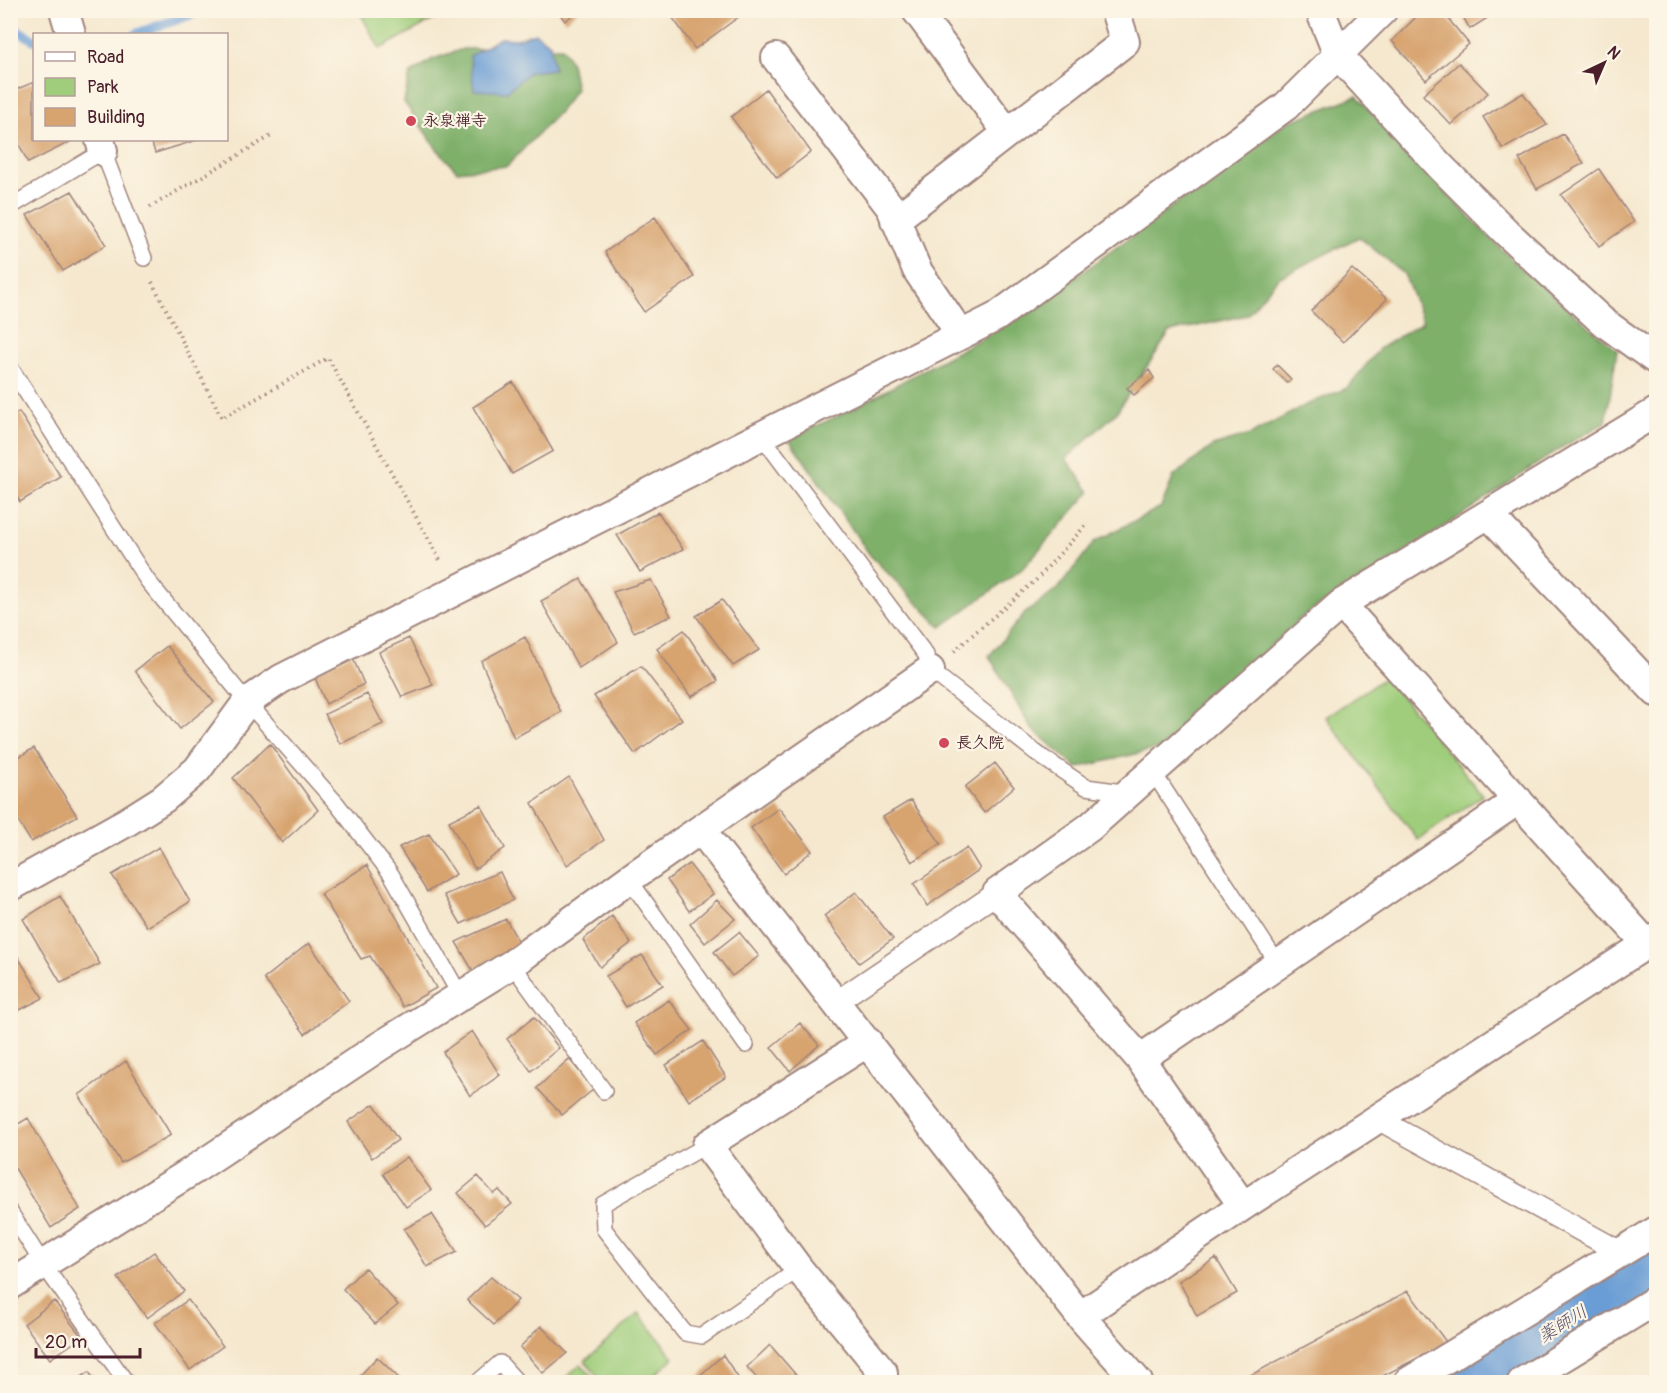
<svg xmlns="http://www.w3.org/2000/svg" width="1667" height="1393" font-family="Pangolin,'Klee One',sans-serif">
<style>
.green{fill:#9fcd7b;stroke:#747653;stroke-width:1.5}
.forest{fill:#7fb06b;stroke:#64684b;stroke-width:1.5}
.water{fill:#6a9dd5;stroke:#5a5e80;stroke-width:1.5}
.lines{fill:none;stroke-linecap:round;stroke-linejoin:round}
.stream{stroke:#6a9dd5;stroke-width:10}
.river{stroke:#6a9dd5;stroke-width:62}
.building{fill:#d7a36e}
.service-casing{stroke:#a0847d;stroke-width:18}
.pedestrian-casing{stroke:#a0847d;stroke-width:24}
.minor-casing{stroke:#a0847d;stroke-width:32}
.path{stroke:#a0847d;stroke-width:4;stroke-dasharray:1.5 4.5;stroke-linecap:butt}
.service{stroke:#fff;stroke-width:15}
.pedestrian{stroke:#fff;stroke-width:21}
.minor{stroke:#fff;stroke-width:28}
.poi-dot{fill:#d1495b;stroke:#fcf5e5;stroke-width:2}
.labels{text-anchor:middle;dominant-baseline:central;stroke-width:4.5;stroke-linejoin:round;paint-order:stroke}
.poi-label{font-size:16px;font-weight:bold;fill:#4a1f2b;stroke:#fcf5e5;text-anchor:start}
.water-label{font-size:18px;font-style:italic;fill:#57516f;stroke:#fcf5e5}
</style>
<rect width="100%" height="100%" fill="#fcf5e5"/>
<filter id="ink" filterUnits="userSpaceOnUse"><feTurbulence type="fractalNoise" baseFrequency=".0167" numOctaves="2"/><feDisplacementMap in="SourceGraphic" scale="12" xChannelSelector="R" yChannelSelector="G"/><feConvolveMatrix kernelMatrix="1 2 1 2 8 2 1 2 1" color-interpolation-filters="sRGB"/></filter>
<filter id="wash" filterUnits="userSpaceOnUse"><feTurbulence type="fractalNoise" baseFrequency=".008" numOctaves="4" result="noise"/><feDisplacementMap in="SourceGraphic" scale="24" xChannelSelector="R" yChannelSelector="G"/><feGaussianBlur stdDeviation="1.35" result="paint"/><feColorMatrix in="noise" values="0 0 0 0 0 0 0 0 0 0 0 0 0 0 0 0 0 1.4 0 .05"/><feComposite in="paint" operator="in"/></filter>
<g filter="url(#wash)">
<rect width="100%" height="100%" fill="#f5e8cf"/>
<path class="green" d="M 359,11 L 449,11 L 380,49 Z
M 1386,677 L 1483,795 L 1418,840 L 1326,717 Z
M 639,1313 L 674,1358 L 647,1382 L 602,1382 L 585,1361 Z
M 581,1364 L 597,1382 L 561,1382 Z"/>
<path class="forest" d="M 562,47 L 571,63 L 576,89 L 559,112 L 507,166 L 457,171 L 437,149 L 404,102 L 410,74 L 433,59 L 463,49 Z
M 1357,96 L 1408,154 L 1516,264 L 1617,350 L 1606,422 L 1561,448 L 1420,543 L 1303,616 L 1161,748 L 1077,768 L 1031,728 L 989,656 L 1024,614 L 1058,589 L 1094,542 L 1161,507 L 1174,476 L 1213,446 L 1250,435 L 1306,405 L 1347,388 L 1380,348 L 1423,322 L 1404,274 L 1359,237 L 1278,278 L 1247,315 L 1170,332 L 1116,413 L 1066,459 L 1090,492 L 1022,569 L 941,627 L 870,555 L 789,439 L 854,408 L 1024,315 L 1286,123 Z"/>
<path class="water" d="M 535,33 L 550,44 L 554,69 L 530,72 L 506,92 L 474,90 L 470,56 L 500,38 L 517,39 Z"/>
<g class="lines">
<path class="stream" d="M 10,26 L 34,40
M 136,34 L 203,10"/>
<path class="river" d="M 1469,1382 L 1656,1265"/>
</g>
<g id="blocks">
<path class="building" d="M 557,10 L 579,10 L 565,21 Z
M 667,10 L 748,10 L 695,49 Z
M 1423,10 L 1441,10 L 1469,44 L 1426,80 L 1392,41 Z
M 1459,10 L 1500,10 L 1470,29 Z
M 1459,63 L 1488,93 L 1451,125 L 1423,95 Z
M 34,82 L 34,140 L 69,140 L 70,142 L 28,163 L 10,125 L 10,92 Z
M 766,89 L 811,152 L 777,178 L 731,117 Z
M 1523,93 L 1547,125 L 1503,149 L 1483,117 Z
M 1563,134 L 1584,163 L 1537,189 L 1519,159 Z
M 151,140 L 197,140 L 155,153 Z
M 1599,169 L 1634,222 L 1599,246 L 1561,195 Z
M 72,191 L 106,245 L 63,271 L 27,215 Z
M 655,217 L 694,277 L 644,312 L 605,252 Z
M 1352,269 L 1387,299 L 1343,342 L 1311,311 Z
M 1277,365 L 1291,379 L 1287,383 L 1273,369 Z
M 1149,370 L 1154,378 L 1134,395 L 1127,388 Z
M 513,382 L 553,451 L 512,474 L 473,407 Z
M 19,412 L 61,477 L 20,502 L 10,486 L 10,417 Z
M 658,512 L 683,549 L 640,572 L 617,535 Z
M 581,579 L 618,642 L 579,668 L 541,601 Z
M 651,580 L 671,616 L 634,632 L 613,592 Z
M 722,600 L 759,650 L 733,666 L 696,616 Z
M 684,630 L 718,681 L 691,697 L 657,649 Z
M 525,637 L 561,712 L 514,738 L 481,661 Z
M 409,638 L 433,685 L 402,697 L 379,652 Z
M 167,646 L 214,702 L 180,729 L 135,671 Z
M 351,654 L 364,684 L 326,704 L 313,673 Z
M 641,666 L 682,719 L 635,754 L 594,696 Z
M 367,694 L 383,724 L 340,744 L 325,714 Z
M 270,744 L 318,810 L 282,843 L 233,778 Z
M 34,748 L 77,816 L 31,842 L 10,808 L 10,762 Z
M 995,763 L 1014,787 L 984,813 L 965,787 Z
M 569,777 L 604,840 L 567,865 L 532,803 Z
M 911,800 L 941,844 L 912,862 L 883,817 Z
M 481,805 L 505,848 L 475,869 L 449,821 Z
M 779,808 L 812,851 L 784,874 L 751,828 Z
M 429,834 L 456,874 L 427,892 L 399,847 Z
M 159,847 L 190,902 L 147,927 L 112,875 Z
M 967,848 L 980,869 L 927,906 L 914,884 Z
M 689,864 L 713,894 L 689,911 L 667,880 Z
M 367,865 L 436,988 L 403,1007 L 370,956 L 361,959 L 321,894 Z
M 500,872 L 513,900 L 461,924 L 444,895 Z
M 856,892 L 893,939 L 859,963 L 824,916 Z
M 60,896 L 100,964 L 61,983 L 23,919 Z
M 717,900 L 735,919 L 705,943 L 690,924 Z
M 612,916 L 631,943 L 600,967 L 583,940 Z
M 506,919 L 521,947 L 473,971 L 456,942 Z
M 739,932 L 759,956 L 732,976 L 714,952 Z
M 309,943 L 349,1001 L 305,1034 L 264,979 Z
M 10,944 L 43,998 L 10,1015 Z
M 642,955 L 663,985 L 626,1007 L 606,976 Z
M 669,1000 L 692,1030 L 657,1055 L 634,1023 Z
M 534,1017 L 559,1048 L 531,1071 L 507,1039 Z
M 800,1023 L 819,1045 L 790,1071 L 771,1047 Z
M 472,1031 L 500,1075 L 470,1096 L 443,1052 Z
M 703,1041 L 726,1077 L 689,1101 L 666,1065 Z
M 569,1059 L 594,1089 L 562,1115 L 537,1088 Z
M 126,1061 L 171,1135 L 121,1163 L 79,1095 Z
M 374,1104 L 398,1140 L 372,1158 L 348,1122 Z
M 28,1118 L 80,1209 L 51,1228 L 10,1160 L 10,1129 Z
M 407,1157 L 431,1190 L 406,1207 L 383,1174 Z
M 478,1176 L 494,1194 L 499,1190 L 512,1204 L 485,1225 L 458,1193 Z
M 432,1214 L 457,1252 L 427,1267 L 404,1229 Z
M 154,1252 L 184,1291 L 147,1318 L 118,1278 Z
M 1216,1258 L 1237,1293 L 1197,1316 L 1179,1281 Z
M 365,1268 L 398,1305 L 375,1324 L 343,1289 Z
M 491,1277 L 518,1300 L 494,1325 L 467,1300 Z
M 1408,1291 L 1447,1343 L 1371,1382 L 1238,1382 Z
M 188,1300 L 223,1346 L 190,1370 L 155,1323 Z
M 54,1301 L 82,1337 L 50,1359 L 24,1324 Z
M 541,1326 L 567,1353 L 543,1373 L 520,1347 Z
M 770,1345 L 796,1375 L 789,1382 L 760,1382 L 747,1367 Z
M 723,1355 L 741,1382 L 700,1382 L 697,1378 Z
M 377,1357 L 403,1382 L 363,1382 L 358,1378 Z
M 89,1372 L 96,1382 L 74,1382 Z"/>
</g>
</g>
<g filter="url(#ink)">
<use href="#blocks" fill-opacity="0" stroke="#a0847d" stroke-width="1.5"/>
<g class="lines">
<defs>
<path id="service" d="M 10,207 L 103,151 L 144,258
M 10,367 L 147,580 L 247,702 L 337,804 L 391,874 L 460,995
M 761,435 L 926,655 L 930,670 L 1039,755 L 1086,787 L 1130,793
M 1153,772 L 1278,964
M 629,879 L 746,1045
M 512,964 L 604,1091
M 707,1145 L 603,1204 L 604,1229 L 685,1333 L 702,1336 L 799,1269
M 10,1212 L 43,1264 L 126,1382
M 478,1382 L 500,1363 L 517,1382"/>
<path id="pedestrian" d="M 836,1002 L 997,893
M 1378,1119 L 1622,1253"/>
<path id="minor" d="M 64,10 L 71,34
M 916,10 L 1007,132
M 1320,10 L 1338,55 L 1440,166 L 1508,234 L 1602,321 L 1656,360
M 776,58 L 891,208 L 917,270 L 961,335
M 100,140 L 103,151
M 895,220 L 1125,42 L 1115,10
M 1489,515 L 1656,692
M 1341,604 L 1647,944
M 701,830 L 1080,1316 L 1138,1382
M 10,887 L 125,823 L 163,799 L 197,770 L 247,702 L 281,679 L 996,317 L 1286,106 L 1383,10
M 868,1042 L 707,1145 L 799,1269 L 883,1372 L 883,1382
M 1140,1059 L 1518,800
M 1243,1206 L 1140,1059 L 997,893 L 1090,827 L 1341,604 L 1656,412
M 10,1285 L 192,1171 L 380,1046 L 512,964 L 629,879 L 930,670
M 1080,1316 L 1243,1206 L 1656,938
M 1408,1382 L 1656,1231
M 1522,1382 L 1656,1300"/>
</defs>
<use href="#service" class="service-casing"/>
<use href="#pedestrian" class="pedestrian-casing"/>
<use href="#minor" class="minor-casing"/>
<path class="path" d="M 150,207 L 271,136
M 152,282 L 222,418 L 328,358 L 441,562
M 954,651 L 1036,580 L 1086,525"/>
<use href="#service" class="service"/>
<use href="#pedestrian" class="pedestrian"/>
<use href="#minor" class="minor"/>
</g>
</g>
<g class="poi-dot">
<circle cx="411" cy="121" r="6"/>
<circle cx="944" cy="743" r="6"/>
</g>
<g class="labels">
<g class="poi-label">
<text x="423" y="121">永泉禅寺</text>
<text x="956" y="743">長久院</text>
</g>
<g class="water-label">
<text transform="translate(1563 1324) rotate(-32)">薬師川</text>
</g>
</g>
<rect width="1667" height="1393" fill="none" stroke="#fcf5e5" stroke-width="36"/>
<rect x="33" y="33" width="195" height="108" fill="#fcf5e5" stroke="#b59f9b" stroke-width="1.5"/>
<rect x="45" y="52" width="30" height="9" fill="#ffffff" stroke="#b59f9b" stroke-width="1.5"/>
<text x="87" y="63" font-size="18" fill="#4a1f2b">Road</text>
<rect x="45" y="78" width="30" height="18" fill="#9fcd7b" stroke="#b59f9b" stroke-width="1.5"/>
<text x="87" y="93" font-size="18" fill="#4a1f2b">Park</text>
<rect x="45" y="108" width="30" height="18" fill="#d7a36e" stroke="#b59f9b" stroke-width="1.5"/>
<text x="87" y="123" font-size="18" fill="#4a1f2b">Building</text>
<g transform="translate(1604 63) rotate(44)" stroke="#fcf5e5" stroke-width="4.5" paint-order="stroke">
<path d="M0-4.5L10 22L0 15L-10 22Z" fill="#4a1f2b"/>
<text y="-9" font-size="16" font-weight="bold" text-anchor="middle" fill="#4a1f2b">N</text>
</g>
<path d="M36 1348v9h104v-9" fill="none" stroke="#4a1f2b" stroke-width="3"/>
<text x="45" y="1348" font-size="18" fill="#4a1f2b" stroke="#fcf5e5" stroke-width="4.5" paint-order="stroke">20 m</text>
</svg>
